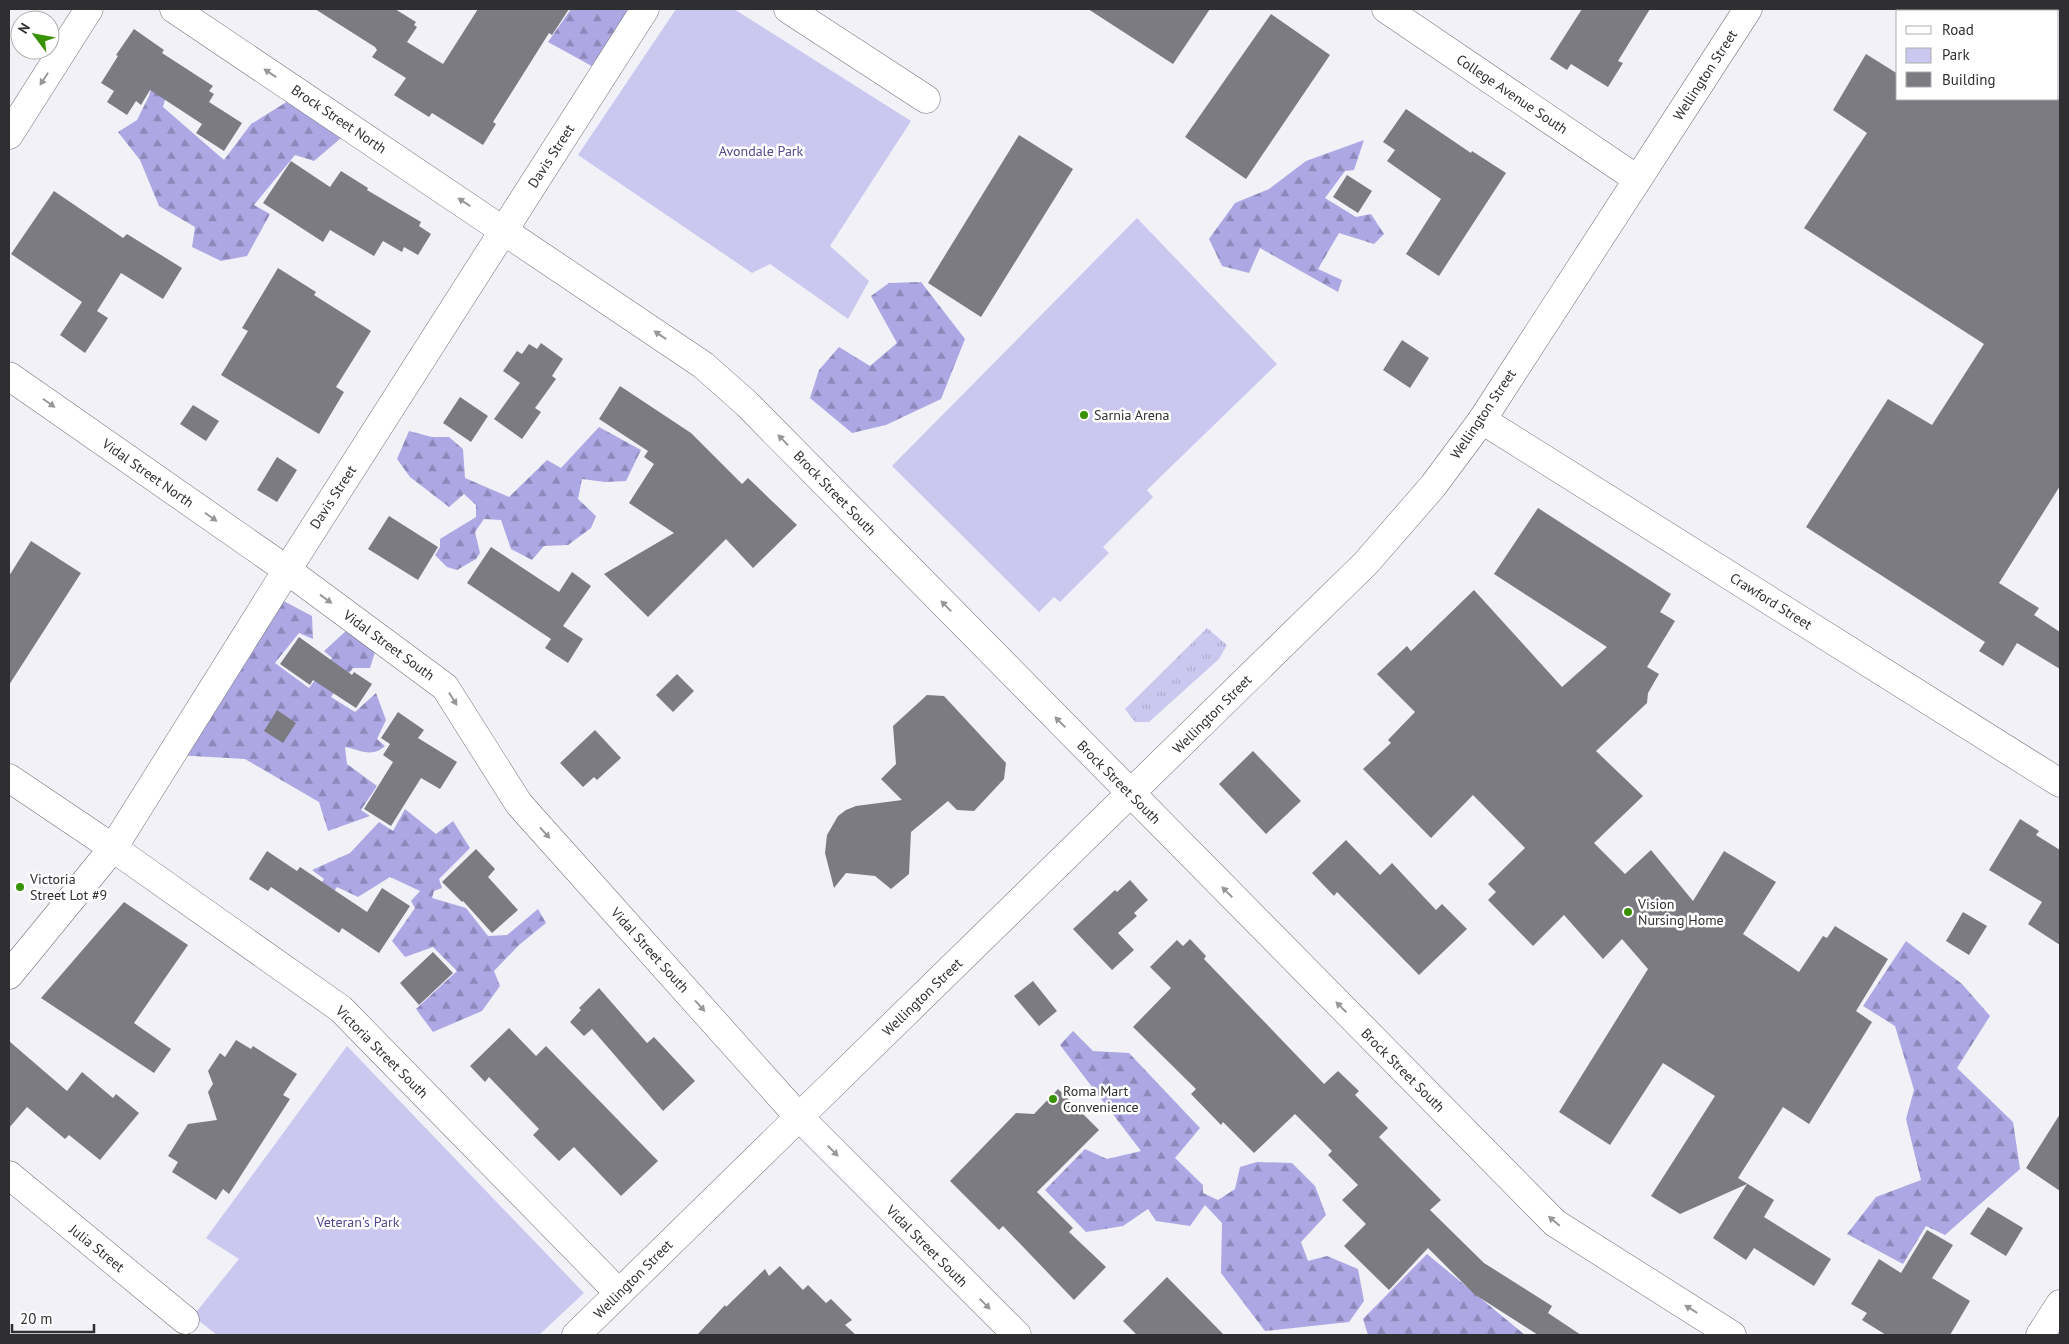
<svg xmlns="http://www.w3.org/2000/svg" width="2069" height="1344" font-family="'PT Sans',sans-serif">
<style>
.grass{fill:url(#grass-tufts)}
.forest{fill:url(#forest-firs)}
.park{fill:#cbc8f0}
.building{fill:#7b7b81}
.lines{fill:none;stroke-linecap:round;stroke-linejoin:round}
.minor-casing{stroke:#727278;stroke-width:29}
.tertiary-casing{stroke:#727278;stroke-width:29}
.secondary-casing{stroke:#727278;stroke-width:29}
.minor{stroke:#fff;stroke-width:28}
.tertiary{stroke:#fff;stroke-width:28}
.secondary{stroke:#fff;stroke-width:28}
.oneway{fill:#979798}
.poi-dot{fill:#399204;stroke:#fff;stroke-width:2}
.labels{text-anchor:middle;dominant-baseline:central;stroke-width:5;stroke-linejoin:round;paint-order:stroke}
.street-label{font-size:14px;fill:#2f2f32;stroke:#fff}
.park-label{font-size:14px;fill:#534790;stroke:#fff}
.poi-label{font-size:14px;fill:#2f2f32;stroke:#fff;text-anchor:start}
</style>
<defs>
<pattern id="grass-tufts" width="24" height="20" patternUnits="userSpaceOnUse" patternTransform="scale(1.25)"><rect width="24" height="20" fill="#cbc8f0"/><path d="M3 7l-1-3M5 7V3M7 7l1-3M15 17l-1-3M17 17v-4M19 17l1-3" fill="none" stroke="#afacce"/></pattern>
<pattern id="forest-firs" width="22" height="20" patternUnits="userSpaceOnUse" patternTransform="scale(1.25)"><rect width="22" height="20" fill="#ada7e3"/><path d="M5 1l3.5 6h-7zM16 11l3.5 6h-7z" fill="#8d88b9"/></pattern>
</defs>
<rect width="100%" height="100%" fill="#f2f1f8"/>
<path class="grass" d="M 1207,628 L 1227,645 L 1219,659 L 1149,722 L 1135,722 L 1125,709 Z"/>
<path class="forest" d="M 571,9 L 637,9 L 599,70 L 548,42 Z
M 156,71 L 169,85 L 163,107 L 224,160 L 251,124 L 296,96 L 347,133 L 314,161 L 295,155 L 254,205 L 270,214 L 247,256 L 221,261 L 192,247 L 195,227 L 159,206 L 140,160 L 118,132 L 137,120 L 149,96 Z
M 1364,140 L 1354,170 L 1345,171 L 1325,198 L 1356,217 L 1371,214 L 1384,234 L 1374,244 L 1339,233 L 1318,269 L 1342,280 L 1338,292 L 1260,248 L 1249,273 L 1222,266 L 1209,239 L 1235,203 L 1269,189 L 1306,161 Z
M 921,282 L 965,339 L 941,399 L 886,425 L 852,433 L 810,398 L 819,370 L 839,347 L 870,366 L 897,343 L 871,296 L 889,283 Z
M 599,427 L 641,450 L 626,481 L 605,482 L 582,479 L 578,499 L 596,516 L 591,528 L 568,545 L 544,546 L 532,560 L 511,549 L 501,520 L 484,519 L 475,532 L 480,553 L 476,559 L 457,570 L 447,567 L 435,555 L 440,547 L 440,539 L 476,517 L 476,505 L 464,494 L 449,507 L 410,477 L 397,459 L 409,431 L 432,437 L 449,437 L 463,449 L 465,478 L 509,497 L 547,460 L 561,468 Z
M 276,597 L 312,616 L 313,639 L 299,633 L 275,663 L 309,688 L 332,658 L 324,651 L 346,631 L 376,649 L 370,668 L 353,668 L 331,697 L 355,712 L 376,693 L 386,720 L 377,739 L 385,746 C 372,758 360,750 345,747 L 347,764 L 377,786 L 361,810 L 370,816 L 328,831 L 319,802 L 245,759 L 175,755 Z
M 405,809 L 436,834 L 453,821 L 470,848 L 439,879 L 442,888 L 434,891 L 432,898 L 466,908 L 488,936 L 507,935 L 538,909 L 546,923 L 519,945 L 494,971 L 500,986 L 482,1011 L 433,1032 L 416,1009 L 457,971 L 433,947 L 405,957 L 392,941 L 415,908 L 411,901 L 420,891 L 390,877 L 358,897 L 337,887 L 330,898 L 315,893 L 324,879 L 312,870 L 350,853 L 379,822 L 393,831 Z
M 1906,941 L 1962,984 L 1990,1016 L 1957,1068 L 2013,1122 L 2020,1169 L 1945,1235 L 1926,1226 L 1903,1264 L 1847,1234 L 1876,1197 L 1921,1180 L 1906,1119 L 1914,1090 L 1895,1026 L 1863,1006 Z
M 1073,1031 L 1093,1051 L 1129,1053 L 1200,1128 L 1175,1158 L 1203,1185 L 1203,1193 L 1218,1200 L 1235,1189 L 1240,1167 L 1257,1162 L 1292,1163 L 1315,1186 L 1326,1215 L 1301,1242 L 1308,1261 L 1327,1256 L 1358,1269 L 1364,1301 L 1349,1322 L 1265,1331 L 1221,1273 L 1222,1223 L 1205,1205 L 1190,1226 L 1156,1221 L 1148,1209 L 1123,1226 L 1086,1232 L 1045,1190 L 1085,1149 L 1107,1159 L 1141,1151 L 1060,1045 Z
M 1427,1254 L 1525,1335 L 1368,1335 L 1363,1319 Z"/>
<path class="park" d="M 676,9 L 734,9 L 911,121 L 830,246 L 869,281 L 848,319 L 770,264 L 752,273 L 578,155 Z
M 1137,218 L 1277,364 L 1147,490 L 1153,497 L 1103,547 L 1109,553 L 1060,602 L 1054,597 L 1039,612 L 892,466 Z
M 347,1046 L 584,1293 L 539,1335 L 217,1335 L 193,1316 L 239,1259 L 206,1238 Z"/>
<path class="building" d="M 315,9 L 395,9 L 416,22 L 414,25 L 417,27 L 407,42 L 443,64 L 478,9 L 569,9 L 552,35 L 549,33 L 493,122 L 496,124 L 483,145 L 432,113 L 429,117 L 394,95 L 406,78 L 372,57 L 377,50 L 375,47 Z
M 1088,9 L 1210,9 L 1173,64 Z
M 1582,9 L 1650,9 L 1618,61 L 1623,63 L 1608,87 L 1571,64 L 1567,70 L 1550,59 Z
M 1271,14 L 1330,55 L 1246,179 L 1185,137 Z
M 134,29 L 164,50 L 162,53 L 213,86 L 209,91 L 214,94 L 209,102 L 242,123 L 224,151 L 196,133 L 202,124 L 150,90 L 141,105 L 136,101 L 127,115 L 107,102 L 114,91 L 101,83 L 118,56 L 116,55 Z
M 1866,54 L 1898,74 L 1898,99 L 2060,99 L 2060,486 L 1999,583 L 2039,608 L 2034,615 L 2060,632 L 2060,669 L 2017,643 L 2003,666 L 1979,651 L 1985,642 L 1806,527 L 1888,399 L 1932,425 L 1984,344 L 1804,228 L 1867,133 L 1833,110 Z
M 1406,109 L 1471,153 L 1472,151 L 1506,173 L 1439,276 L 1406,254 L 1441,199 L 1387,161 L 1395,150 L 1383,142 Z
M 1019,135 L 1073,169 L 981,317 L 928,283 Z
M 291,161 L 330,187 L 341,171 L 368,188 L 367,190 L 421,222 L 419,226 L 431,234 L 418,255 L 404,247 L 402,252 L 383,241 L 374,256 L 330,230 L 323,242 L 263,203 Z
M 1347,175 L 1372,191 L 1358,213 L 1333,197 Z
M 54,191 L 123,238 L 127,234 L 182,268 L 163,299 L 121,273 L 97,311 L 108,318 L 85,353 L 60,335 L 82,302 L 11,254 Z
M 278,268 L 316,292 L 314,295 L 371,331 L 336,387 L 344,392 L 319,434 L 221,375 L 248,331 L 242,328 Z
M 1402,340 L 1429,358 L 1410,388 L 1383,370 Z
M 541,343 L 563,359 L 552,376 L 556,379 L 535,408 L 541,412 L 522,439 L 494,419 L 520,383 L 503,371 L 517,351 L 522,354 L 529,344 L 537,349 Z
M 620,386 L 691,433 L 742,484 L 748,478 L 797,525 L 753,568 L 726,539 L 648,617 L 604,574 L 674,533 L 629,503 L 654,464 L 644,457 L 648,451 L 599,419 Z
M 460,397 L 488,416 L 471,442 L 443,423 Z
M 193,405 L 219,421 L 206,441 L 180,424 Z
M 277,457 L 297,470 L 277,502 L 257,490 Z
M 1538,508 L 1671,594 L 1660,612 L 1675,621 L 1647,667 L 1659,674 L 1648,693 L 1647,703 L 1596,751 L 1643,796 L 1594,843 L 1625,874 L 1651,850 L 1693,901 L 1724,851 L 1776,882 L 1743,934 L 1799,972 L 1823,936 L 1827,938 L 1835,926 L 1888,959 L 1856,1011 L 1872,1022 L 1809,1124 L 1783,1107 L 1738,1178 L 1774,1200 L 1764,1217 L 1831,1259 L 1814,1286 L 1754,1248 L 1746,1260 L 1713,1238 L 1747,1184 L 1680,1214 L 1651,1196 L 1715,1096 L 1663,1063 L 1610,1145 L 1559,1112 L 1648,969 L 1622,939 L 1603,959 L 1564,915 L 1533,946 L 1488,900 L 1496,892 L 1488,884 L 1525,848 L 1473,795 L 1431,838 L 1363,769 L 1391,743 L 1388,740 L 1415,712 L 1377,674 L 1407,646 L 1411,651 L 1474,590 L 1562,687 L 1607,647 L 1494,574 Z
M 389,516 L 438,547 L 418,580 L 368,549 Z
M 31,541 L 81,573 L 9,685 L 9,576 Z
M 491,547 L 559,592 L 572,572 L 591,586 L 563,626 L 583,639 L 568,663 L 545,648 L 551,639 L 467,583 Z
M 299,637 L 352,675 L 354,672 L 372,684 L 356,708 L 313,680 L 310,685 L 280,664 Z
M 677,674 L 694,691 L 673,712 L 656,695 Z
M 927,695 L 944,696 L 1006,763 L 1004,779 L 974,811 L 957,810 L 948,801 L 911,832 L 909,874 L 891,889 L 875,876 L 846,873 L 834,888 L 825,853 L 827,835 L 838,816 L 846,810 L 856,806 L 902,800 L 881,779 L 896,764 L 893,726 Z
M 277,710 L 296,723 L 283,743 L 264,731 Z
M 398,712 L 424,730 L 418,738 L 457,762 L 440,789 L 421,778 L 391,826 L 364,809 L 393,762 L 383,755 L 390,744 L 381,738 Z
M 595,730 L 621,758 L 597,780 L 594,777 L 583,787 L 560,763 Z
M 1253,751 L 1301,801 L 1266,834 L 1219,784 Z
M 2020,819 L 2039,831 L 2036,835 L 2060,850 L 2060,945 L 2028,924 L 2042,902 L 1989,870 Z
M 1346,840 L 1380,875 L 1392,863 L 1436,910 L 1442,904 L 1467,929 L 1419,975 L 1337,892 L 1334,896 L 1312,873 Z
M 476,849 L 495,869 L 488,877 L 518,910 L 492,933 L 463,901 L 462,902 L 442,882 Z
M 267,851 L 297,871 L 300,867 L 367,912 L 382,888 L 410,906 L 379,953 L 342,928 L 339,933 L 271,887 L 268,891 L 249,879 Z
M 1130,880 L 1148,900 L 1134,913 L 1137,916 L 1118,933 L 1134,950 L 1112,970 L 1073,929 L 1115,890 L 1117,892 Z
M 124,902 L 188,945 L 134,1023 L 171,1049 L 154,1073 L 41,998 Z
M 1963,912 L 1987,926 L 1969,955 L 1946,941 Z
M 1190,939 L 1206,956 L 1204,959 L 1324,1084 L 1338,1071 L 1359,1091 L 1355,1095 L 1388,1128 L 1379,1137 L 1441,1200 L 1430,1210 L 1484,1263 L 1552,1306 L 1548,1313 L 1581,1335 L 1538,1335 L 1474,1294 L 1428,1248 L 1389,1290 L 1344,1246 L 1366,1224 L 1342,1200 L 1358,1185 L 1328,1155 L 1332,1151 L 1295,1114 L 1254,1153 L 1223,1122 L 1221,1125 L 1191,1094 L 1196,1089 L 1133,1027 L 1171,988 L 1150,967 L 1177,940 L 1183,946 Z
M 433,952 L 453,973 L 419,1005 L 400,983 Z
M 1033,981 L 1057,1011 L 1039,1026 L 1014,996 Z
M 599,988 L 647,1043 L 654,1037 L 695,1081 L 663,1111 L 592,1029 L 584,1036 L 570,1022 L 581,1010 L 579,1008 Z
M 509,1028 L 536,1056 L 546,1046 L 658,1161 L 621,1196 L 574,1147 L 559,1161 L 533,1135 L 539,1129 L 489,1077 L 485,1082 L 470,1066 Z
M 236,1040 L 251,1049 L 253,1046 L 297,1074 L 283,1095 L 290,1099 L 229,1194 L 223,1189 L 216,1200 L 172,1172 L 178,1162 L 168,1156 L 188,1124 L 217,1120 L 208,1092 L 213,1084 L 208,1071 L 220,1053 L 225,1057 Z
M 9,1041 L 67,1091 L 82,1072 L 113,1098 L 116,1094 L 139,1113 L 100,1160 L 69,1135 L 65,1139 L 27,1107 L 9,1128 Z
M 1058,1089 L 1099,1130 L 1037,1192 L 1073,1228 L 1069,1232 L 1106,1267 L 1074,1300 L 1003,1226 L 999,1230 L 950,1181 L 1016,1113 L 1034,1114 Z
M 2060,1114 L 2060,1191 L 2026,1168 Z
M 1988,1207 L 2023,1228 L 2006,1256 L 1970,1234 Z
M 1927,1230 L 1953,1245 L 1932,1278 L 1970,1301 L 1950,1335 L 1886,1335 L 1862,1320 L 1867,1313 L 1851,1304 L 1879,1259 L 1901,1273 Z
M 780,1266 L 803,1290 L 808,1285 L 826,1303 L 831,1299 L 852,1320 L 845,1325 L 856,1335 L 697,1335 L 725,1305 L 726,1307 L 765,1269 L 769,1276 Z
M 1167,1277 L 1224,1335 L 1137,1335 L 1123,1321 Z"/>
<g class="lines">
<defs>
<path id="minor" d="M 788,9 L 926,99
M 1386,9 L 1637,179
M 9,135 L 89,9
M 1482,420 L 2060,783
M 9,778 L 113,848 L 341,1009 L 619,1293
M 9,975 L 113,848 L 287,570 L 645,9
M 9,1175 L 185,1320
M 2040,1335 L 2060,1304"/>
<path id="tertiary" d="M 576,1335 L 799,1117"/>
<path id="secondary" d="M 174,9 L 703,365 L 747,404 L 1555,1223 L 1732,1335
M 9,376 L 287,570 L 445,687 L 519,804 L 799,1117 L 1017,1335
M 799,1117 L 1366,563 L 1433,486 L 1482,420 L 1748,9"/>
</defs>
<use href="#minor" class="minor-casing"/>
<use href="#tertiary" class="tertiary-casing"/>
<use href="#secondary" class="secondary-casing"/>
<use href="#minor" class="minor"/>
<use href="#tertiary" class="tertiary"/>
<use href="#secondary" class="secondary"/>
</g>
<defs><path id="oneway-solid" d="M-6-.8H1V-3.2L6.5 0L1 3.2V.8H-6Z" transform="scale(1.25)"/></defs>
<g class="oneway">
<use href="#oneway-solid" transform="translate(270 73) rotate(-146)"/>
<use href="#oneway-solid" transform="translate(44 79) rotate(123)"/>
<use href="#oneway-solid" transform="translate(464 202) rotate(-146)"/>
<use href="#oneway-solid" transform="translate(660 335) rotate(-146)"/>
<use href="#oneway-solid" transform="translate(49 403) rotate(35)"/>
<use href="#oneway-solid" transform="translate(783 440) rotate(-134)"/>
<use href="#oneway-solid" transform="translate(211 517) rotate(35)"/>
<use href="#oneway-solid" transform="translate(326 599) rotate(36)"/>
<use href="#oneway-solid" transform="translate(946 606) rotate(-134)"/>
<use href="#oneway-solid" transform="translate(453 699) rotate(58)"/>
<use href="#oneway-solid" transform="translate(1060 722) rotate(-135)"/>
<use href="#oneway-solid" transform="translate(545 833) rotate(48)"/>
<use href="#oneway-solid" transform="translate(1227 892) rotate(-135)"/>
<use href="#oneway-solid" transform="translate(700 1006) rotate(48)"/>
<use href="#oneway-solid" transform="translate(1341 1007) rotate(-135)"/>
<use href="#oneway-solid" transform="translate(833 1151) rotate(45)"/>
<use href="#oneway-solid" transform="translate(1554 1221) rotate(-140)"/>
<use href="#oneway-solid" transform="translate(985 1304) rotate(45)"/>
<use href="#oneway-solid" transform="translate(1691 1309) rotate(-148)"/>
</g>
<g class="poi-dot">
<circle cx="1084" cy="415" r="5"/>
<circle cx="20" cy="887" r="5"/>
<circle cx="1628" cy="912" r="5"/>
<circle cx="1053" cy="1099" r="5"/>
</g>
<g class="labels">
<g class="street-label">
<text transform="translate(1705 75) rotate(-57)">Wellington Street</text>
<text transform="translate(1512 94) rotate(34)">College Avenue South</text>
<text transform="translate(339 119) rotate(34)">Brock Street North</text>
<text transform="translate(551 156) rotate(-57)">Davis Street</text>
<text transform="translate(1483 414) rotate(-56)">Wellington Street</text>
<text transform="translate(148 473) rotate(35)">Vidal Street North</text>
<text transform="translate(835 493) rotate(46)">Brock Street South</text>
<text transform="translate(333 497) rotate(-57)">Davis Street</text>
<text transform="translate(1771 601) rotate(32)">Crawford Street</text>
<text transform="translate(389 645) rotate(36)">Vidal Street South</text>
<text transform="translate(1212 714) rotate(-45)">Wellington Street</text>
<text transform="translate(1119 782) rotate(45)">Brock Street South</text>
<text transform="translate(650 950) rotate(48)">Vidal Street South</text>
<text transform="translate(922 997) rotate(-44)">Wellington Street</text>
<text transform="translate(382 1052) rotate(45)">Victoria Street South</text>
<text transform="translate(1403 1070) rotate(45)">Brock Street South</text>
<text transform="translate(927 1246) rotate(45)">Vidal Street South</text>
<text transform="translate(97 1248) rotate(39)">Julia Street</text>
<text transform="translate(633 1279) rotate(-45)">Wellington Street</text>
</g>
<g class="park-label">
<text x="761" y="151">Avondale Park</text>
<text x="358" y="1222">Veteran's Park</text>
</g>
<g class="poi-label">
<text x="1094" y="415">Sarnia Arena</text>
<text x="30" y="879">Victoria<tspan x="30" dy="16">Street Lot #9</tspan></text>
<text x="1638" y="904">Vision<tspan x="1638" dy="16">Nursing Home</tspan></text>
<text x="1063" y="1091">Roma Mart<tspan x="1063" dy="16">Convenience</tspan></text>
</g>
</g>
<rect width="2069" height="1344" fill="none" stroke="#2f2f32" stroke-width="20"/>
<rect x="1896" y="10" width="162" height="90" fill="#ffffff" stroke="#acacad"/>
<rect x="1906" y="26" width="25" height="8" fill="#ffffff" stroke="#acacad"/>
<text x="1942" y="35" font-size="15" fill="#2f2f32">Road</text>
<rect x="1906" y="48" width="25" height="15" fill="#cbc8f0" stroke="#acacad"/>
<text x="1942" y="60" font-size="15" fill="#2f2f32">Park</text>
<rect x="1906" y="72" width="25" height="15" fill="#7b7b81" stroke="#acacad"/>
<text x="1942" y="85" font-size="15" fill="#2f2f32">Building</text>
<g transform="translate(35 35) rotate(302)"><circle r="24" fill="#ffffff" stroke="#acacad"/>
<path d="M0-4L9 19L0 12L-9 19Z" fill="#399204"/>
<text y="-8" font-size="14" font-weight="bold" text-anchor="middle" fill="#2f2f32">N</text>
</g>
<path d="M12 1324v8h82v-8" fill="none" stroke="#2f2f32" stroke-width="2.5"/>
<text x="20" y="1324" font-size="15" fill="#2f2f32" stroke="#ffffff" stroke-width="4" paint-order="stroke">20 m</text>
</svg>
